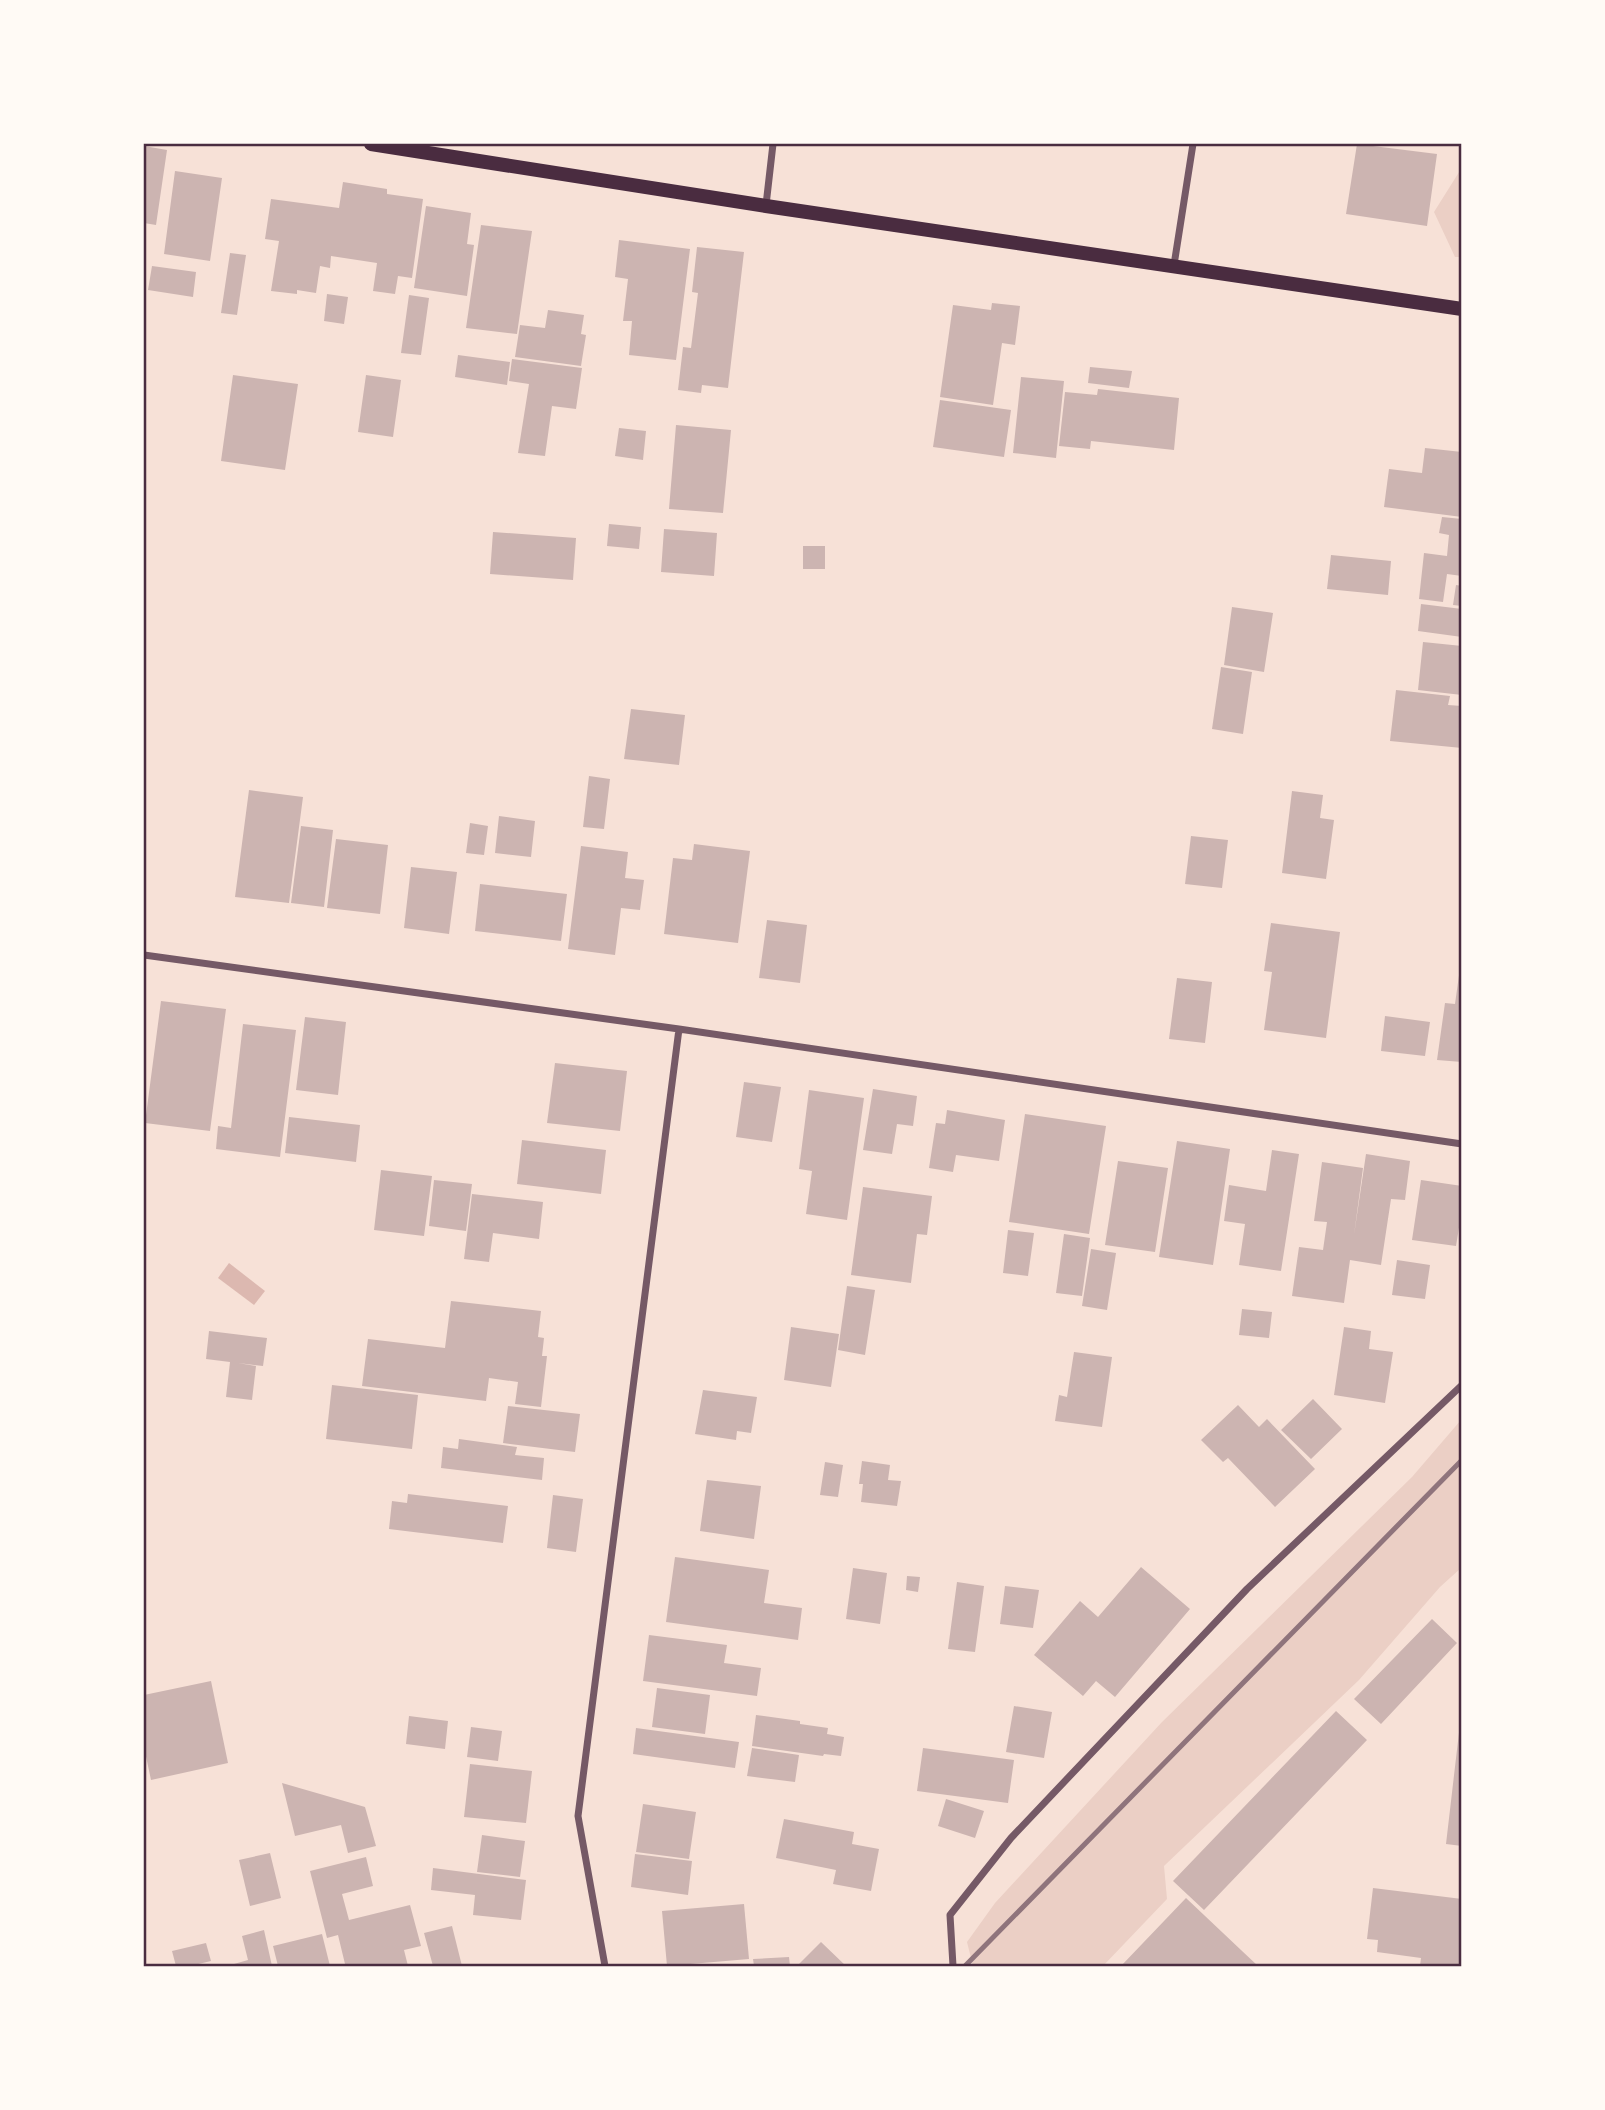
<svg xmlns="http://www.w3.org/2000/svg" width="1605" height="2110" font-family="'PT Sans',sans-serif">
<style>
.green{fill:#ebcfc5}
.water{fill:#dcb8b0}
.building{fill:#ccb4b1}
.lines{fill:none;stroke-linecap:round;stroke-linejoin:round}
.minor{stroke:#755966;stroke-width:7}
.secondary{stroke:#4a2c40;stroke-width:14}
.rail{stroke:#8f747c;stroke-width:5}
.neatline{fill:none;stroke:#4a2c40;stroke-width:2.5}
</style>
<rect width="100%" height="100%" fill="#f7e1d7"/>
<path class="green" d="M 1461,169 L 1461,257 L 1455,257 L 1434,212 Z
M 1461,1420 L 1461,1568 L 1440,1587 L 1359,1680 L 1164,1866 L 1167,1899 L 1103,1966 L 973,1966 L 967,1942 L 995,1903 L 1162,1722 L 1412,1477 Z"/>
<path class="water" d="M 229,1263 L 265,1291 L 254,1305 L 218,1278 Z"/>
<path class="building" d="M 1357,144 L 1437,154 L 1427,226 L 1346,214 Z
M 144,146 L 167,150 L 156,225 L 144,223 Z
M 175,171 L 222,178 L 210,261 L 164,254 Z
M 343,182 L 387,189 L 387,194 L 423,199 L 412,278 L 398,276 L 395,294 L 373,291 L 377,263 L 331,256 L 330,268 L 320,266 L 316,293 L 297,290 L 297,294 L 271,291 L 279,241 L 265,239 L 271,199 L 339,208 Z
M 426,206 L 471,213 L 467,244 L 474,245 L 467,296 L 414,288 Z
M 481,225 L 532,231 L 517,334 L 466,328 Z
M 619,240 L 690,249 L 676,360 L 629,355 L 632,321 L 623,321 L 628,279 L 615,277 Z
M 697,247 L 744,252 L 728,388 L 702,385 L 701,393 L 678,390 L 683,347 L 691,348 L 698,293 L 692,292 Z
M 230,253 L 246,255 L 237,315 L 221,313 Z
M 152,266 L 196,272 L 193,297 L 148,290 Z
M 327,294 L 348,297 L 344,324 L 324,321 Z
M 409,295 L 429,298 L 421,355 L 401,353 Z
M 992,303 L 1020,306 L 1015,345 L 1002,343 L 993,405 L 940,397 L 953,305 L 991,310 Z
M 548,310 L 584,315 L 581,334 L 586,335 L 581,366 L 515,357 L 520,325 L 545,328 Z
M 458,355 L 510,362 L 507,385 L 455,377 Z
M 512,359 L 582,368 L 576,409 L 552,406 L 545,456 L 518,453 L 529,384 L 509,381 Z
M 1090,367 L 1132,371 L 1129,388 L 1088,383 Z
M 233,375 L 298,384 L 285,470 L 221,461 Z
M 366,375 L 401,380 L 393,437 L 358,432 Z
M 1021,377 L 1064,381 L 1056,458 L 1013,453 Z
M 1098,389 L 1179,398 L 1174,450 L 1091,441 L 1090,449 L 1059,446 L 1065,392 L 1097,395 Z
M 940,400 L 1011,410 L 1004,457 L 933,447 Z
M 676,425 L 731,430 L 723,513 L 669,509 Z
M 619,428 L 646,431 L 643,460 L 615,456 Z
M 1425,448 L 1462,452 L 1462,517 L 1384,507 L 1389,469 L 1422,473 Z
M 1442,517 L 1462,519 L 1462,576 L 1447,574 L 1443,602 L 1419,599 L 1424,553 L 1447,556 L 1449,535 L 1439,533 Z
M 609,524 L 641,527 L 639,549 L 607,546 Z
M 664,529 L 717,533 L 714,576 L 661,572 Z
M 493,532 L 576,538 L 573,580 L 490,574 Z
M 803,546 L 825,546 L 825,569 L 803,569 Z
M 1331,555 L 1391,561 L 1388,595 L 1327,589 Z
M 1456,585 L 1462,586 L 1462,606 L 1453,605 Z
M 1421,604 L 1462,609 L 1462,637 L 1418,631 Z
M 1232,607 L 1273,613 L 1264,672 L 1224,665 Z
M 1423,642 L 1462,646 L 1462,695 L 1418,690 Z
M 1221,667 L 1252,672 L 1243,734 L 1212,729 Z
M 1396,690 L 1450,696 L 1448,705 L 1462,706 L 1462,748 L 1390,741 Z
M 631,709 L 685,715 L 679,765 L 624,759 Z
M 589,776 L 610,779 L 604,829 L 583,827 Z
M 249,790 L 303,797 L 289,903 L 235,897 Z
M 1292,791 L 1323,795 L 1320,818 L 1334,820 L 1326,879 L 1282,873 Z
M 499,816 L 535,821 L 531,857 L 495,853 Z
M 470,823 L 488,826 L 484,855 L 466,853 Z
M 301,826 L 333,830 L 324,907 L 291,903 Z
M 1191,836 L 1228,840 L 1222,888 L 1185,884 Z
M 336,839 L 388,845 L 380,914 L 327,908 Z
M 694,844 L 750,851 L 738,943 L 664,934 L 673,858 L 692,860 Z
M 581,846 L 628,852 L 625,878 L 644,880 L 640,910 L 621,908 L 615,955 L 568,949 Z
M 411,867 L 457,872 L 449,934 L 404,928 Z
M 480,884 L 567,894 L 561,941 L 475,931 Z
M 767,920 L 807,925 L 800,983 L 759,978 Z
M 1271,923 L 1340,932 L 1326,1038 L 1264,1030 L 1272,972 L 1264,971 Z
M 1460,968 L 1462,969 L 1462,1062 L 1437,1060 L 1445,1003 L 1455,1004 Z
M 1177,978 L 1212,982 L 1205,1043 L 1169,1039 Z
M 161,1001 L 226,1009 L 210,1131 L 145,1123 Z
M 1385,1016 L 1430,1022 L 1425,1056 L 1381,1051 Z
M 305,1017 L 346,1022 L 338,1095 L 296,1090 Z
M 243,1024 L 296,1030 L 280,1157 L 216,1149 L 218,1126 L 231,1128 Z
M 555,1063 L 627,1071 L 620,1131 L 547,1123 Z
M 744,1082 L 781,1087 L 772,1142 L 736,1137 Z
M 873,1089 L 917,1096 L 913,1126 L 897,1124 L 892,1154 L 863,1150 Z
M 809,1090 L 864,1098 L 847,1220 L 806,1214 L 812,1171 L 799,1169 Z
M 947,1110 L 1005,1120 L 999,1161 L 956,1155 L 953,1172 L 929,1168 L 936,1123 L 945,1124 Z
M 1025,1114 L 1106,1126 L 1089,1234 L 1009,1222 Z
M 289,1117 L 360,1125 L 356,1162 L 285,1153 Z
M 522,1140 L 606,1150 L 601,1194 L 517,1184 Z
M 1177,1141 L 1230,1149 L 1213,1265 L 1159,1257 Z
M 1272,1150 L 1299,1154 L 1281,1271 L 1239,1265 L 1245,1224 L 1224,1221 L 1229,1185 L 1266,1191 Z
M 1366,1154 L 1410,1161 L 1405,1200 L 1391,1199 L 1381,1265 L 1350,1260 L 1344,1303 L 1292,1296 L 1299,1247 L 1323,1250 L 1327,1222 L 1314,1221 L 1322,1162 L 1363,1168 L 1354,1235 Z
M 1118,1161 L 1168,1168 L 1155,1252 L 1105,1245 Z
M 381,1170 L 432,1176 L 424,1236 L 374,1230 Z
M 434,1180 L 472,1184 L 466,1231 L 429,1226 Z
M 1421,1180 L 1462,1186 L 1462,1209 L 1456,1246 L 1412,1240 Z
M 863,1187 L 932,1196 L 927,1235 L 917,1234 L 911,1283 L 851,1275 Z
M 472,1194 L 543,1202 L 539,1239 L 493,1233 L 489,1262 L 464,1259 Z
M 1008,1230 L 1034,1233 L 1028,1276 L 1003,1273 Z
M 1064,1234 L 1090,1238 L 1082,1296 L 1056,1293 Z
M 1091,1249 L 1116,1253 L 1107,1310 L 1082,1306 Z
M 1397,1260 L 1430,1265 L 1425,1299 L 1392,1295 Z
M 847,1286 L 875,1290 L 865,1355 L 838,1350 Z
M 451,1301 L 541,1311 L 538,1337 L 544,1338 L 542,1356 L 547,1356 L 541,1407 L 515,1404 L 518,1382 L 489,1378 L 486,1401 L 362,1386 L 368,1339 L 445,1348 Z
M 1242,1309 L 1272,1312 L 1269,1338 L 1239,1335 Z
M 791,1327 L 839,1334 L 831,1387 L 784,1380 Z
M 1344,1327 L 1371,1331 L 1369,1349 L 1393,1352 L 1385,1403 L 1334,1395 Z
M 209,1331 L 267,1338 L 263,1366 L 238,1363 L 256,1366 L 252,1400 L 226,1397 L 230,1362 L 206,1359 Z
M 1074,1352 L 1112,1357 L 1102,1427 L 1055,1421 L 1059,1395 L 1067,1397 Z
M 332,1385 L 418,1395 L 412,1449 L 326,1439 Z
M 703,1390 L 757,1397 L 751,1433 L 737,1431 L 736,1440 L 695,1434 Z
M 1313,1399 L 1342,1429 L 1311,1459 L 1281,1430 Z
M 1238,1405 L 1259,1427 L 1267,1419 L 1315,1469 L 1275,1507 L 1228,1458 L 1223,1462 L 1201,1440 Z
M 508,1406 L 580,1414 L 575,1452 L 503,1443 Z
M 459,1439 L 517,1447 L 515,1455 L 544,1458 L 542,1480 L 441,1468 L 443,1447 L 458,1449 Z
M 862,1461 L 890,1465 L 888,1480 L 901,1481 L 897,1506 L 861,1502 L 863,1484 L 859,1484 Z
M 825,1462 L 843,1465 L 838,1497 L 820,1495 Z
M 707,1480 L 761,1486 L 754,1539 L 700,1531 Z
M 408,1494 L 508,1506 L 503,1543 L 389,1529 L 392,1501 L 407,1503 Z
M 553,1495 L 583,1499 L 576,1552 L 547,1548 Z
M 675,1557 L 769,1570 L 764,1603 L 802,1608 L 798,1640 L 666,1622 Z
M 1141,1567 L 1190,1609 L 1115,1697 L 1096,1681 L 1083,1696 L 1034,1655 L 1080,1601 L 1098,1617 Z
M 853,1568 L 887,1573 L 880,1624 L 846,1619 Z
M 907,1576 L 920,1577 L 918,1592 L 906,1590 Z
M 957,1582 L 984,1586 L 975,1652 L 948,1649 Z
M 1005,1586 L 1039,1590 L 1033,1628 L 1000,1624 Z
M 1432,1619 L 1457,1643 L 1381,1724 L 1354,1699 Z
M 649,1635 L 727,1645 L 724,1663 L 761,1668 L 757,1696 L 643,1681 Z
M 211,1681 L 228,1763 L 151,1780 L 144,1747 L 144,1695 Z
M 657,1688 L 710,1695 L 705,1734 L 652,1727 Z
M 1014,1706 L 1052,1712 L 1044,1758 L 1006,1752 Z
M 1336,1711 L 1367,1740 L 1204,1910 L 1173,1881 Z
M 756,1715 L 800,1721 L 800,1724 L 828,1728 L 827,1734 L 844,1737 L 841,1756 L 824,1754 L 823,1756 L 752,1746 Z
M 409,1716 L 448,1721 L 445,1749 L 406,1744 Z
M 1460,1724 L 1462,1724 L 1462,1846 L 1446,1844 Z
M 471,1727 L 502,1731 L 498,1761 L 467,1757 Z
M 636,1728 L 739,1742 L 735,1768 L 633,1754 Z
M 752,1748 L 799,1755 L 795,1782 L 747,1776 Z
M 923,1748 L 1014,1760 L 1008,1803 L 917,1791 Z
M 470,1764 L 532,1771 L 526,1823 L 464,1817 Z
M 282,1783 L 365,1807 L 376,1846 L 348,1853 L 341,1825 L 295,1836 Z
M 946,1799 L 984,1811 L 975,1838 L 938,1826 Z
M 643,1804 L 696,1812 L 689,1859 L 636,1852 Z
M 784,1819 L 854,1832 L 852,1844 L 879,1849 L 871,1891 L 833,1884 L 836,1870 L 776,1858 Z
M 482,1835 L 525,1841 L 520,1877 L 477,1872 Z
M 270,1853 L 281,1898 L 250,1906 L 239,1860 Z
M 635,1854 L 692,1861 L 688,1895 L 631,1887 Z
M 366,1857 L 373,1886 L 342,1894 L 349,1920 L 410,1905 L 421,1946 L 404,1950 L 408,1966 L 339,1966 L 345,1964 L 338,1935 L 327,1938 L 310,1871 Z
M 433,1868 L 526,1880 L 521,1920 L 473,1915 L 475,1895 L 431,1890 Z
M 1373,1888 L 1462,1899 L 1462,1966 L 1420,1966 L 1421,1958 L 1377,1952 L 1378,1940 L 1367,1939 Z
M 1186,1898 L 1241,1950 L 1258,1966 L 1121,1966 Z
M 744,1904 L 749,1959 L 667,1966 L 662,1911 Z
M 452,1926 L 462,1966 L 433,1966 L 424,1933 Z
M 264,1930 L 272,1966 L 227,1966 L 248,1960 L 242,1936 Z
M 322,1934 L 330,1966 L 278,1966 L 273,1946 Z
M 821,1942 L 846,1966 L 797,1966 Z
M 206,1943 L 211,1961 L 190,1966 L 176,1966 L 172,1951 Z
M 789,1957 L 790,1966 L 754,1966 L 753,1959 Z"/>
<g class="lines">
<path class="minor" d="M 766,205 L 773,144
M 1174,265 L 1193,144
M 144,955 L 679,1029 L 1462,1144
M 605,1966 L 578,1816 L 679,1029
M 953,1966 L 950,1915 L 1011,1838 L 1247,1589 L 1462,1385"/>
<path class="secondary" d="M 371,144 L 766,206 L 1462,309"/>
<path class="rail" d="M 965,1966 L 1462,1460"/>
</g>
<rect width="1605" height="2110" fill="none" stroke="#fffaf5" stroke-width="290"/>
<rect x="145" y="145" width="1315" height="1820" class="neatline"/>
</svg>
